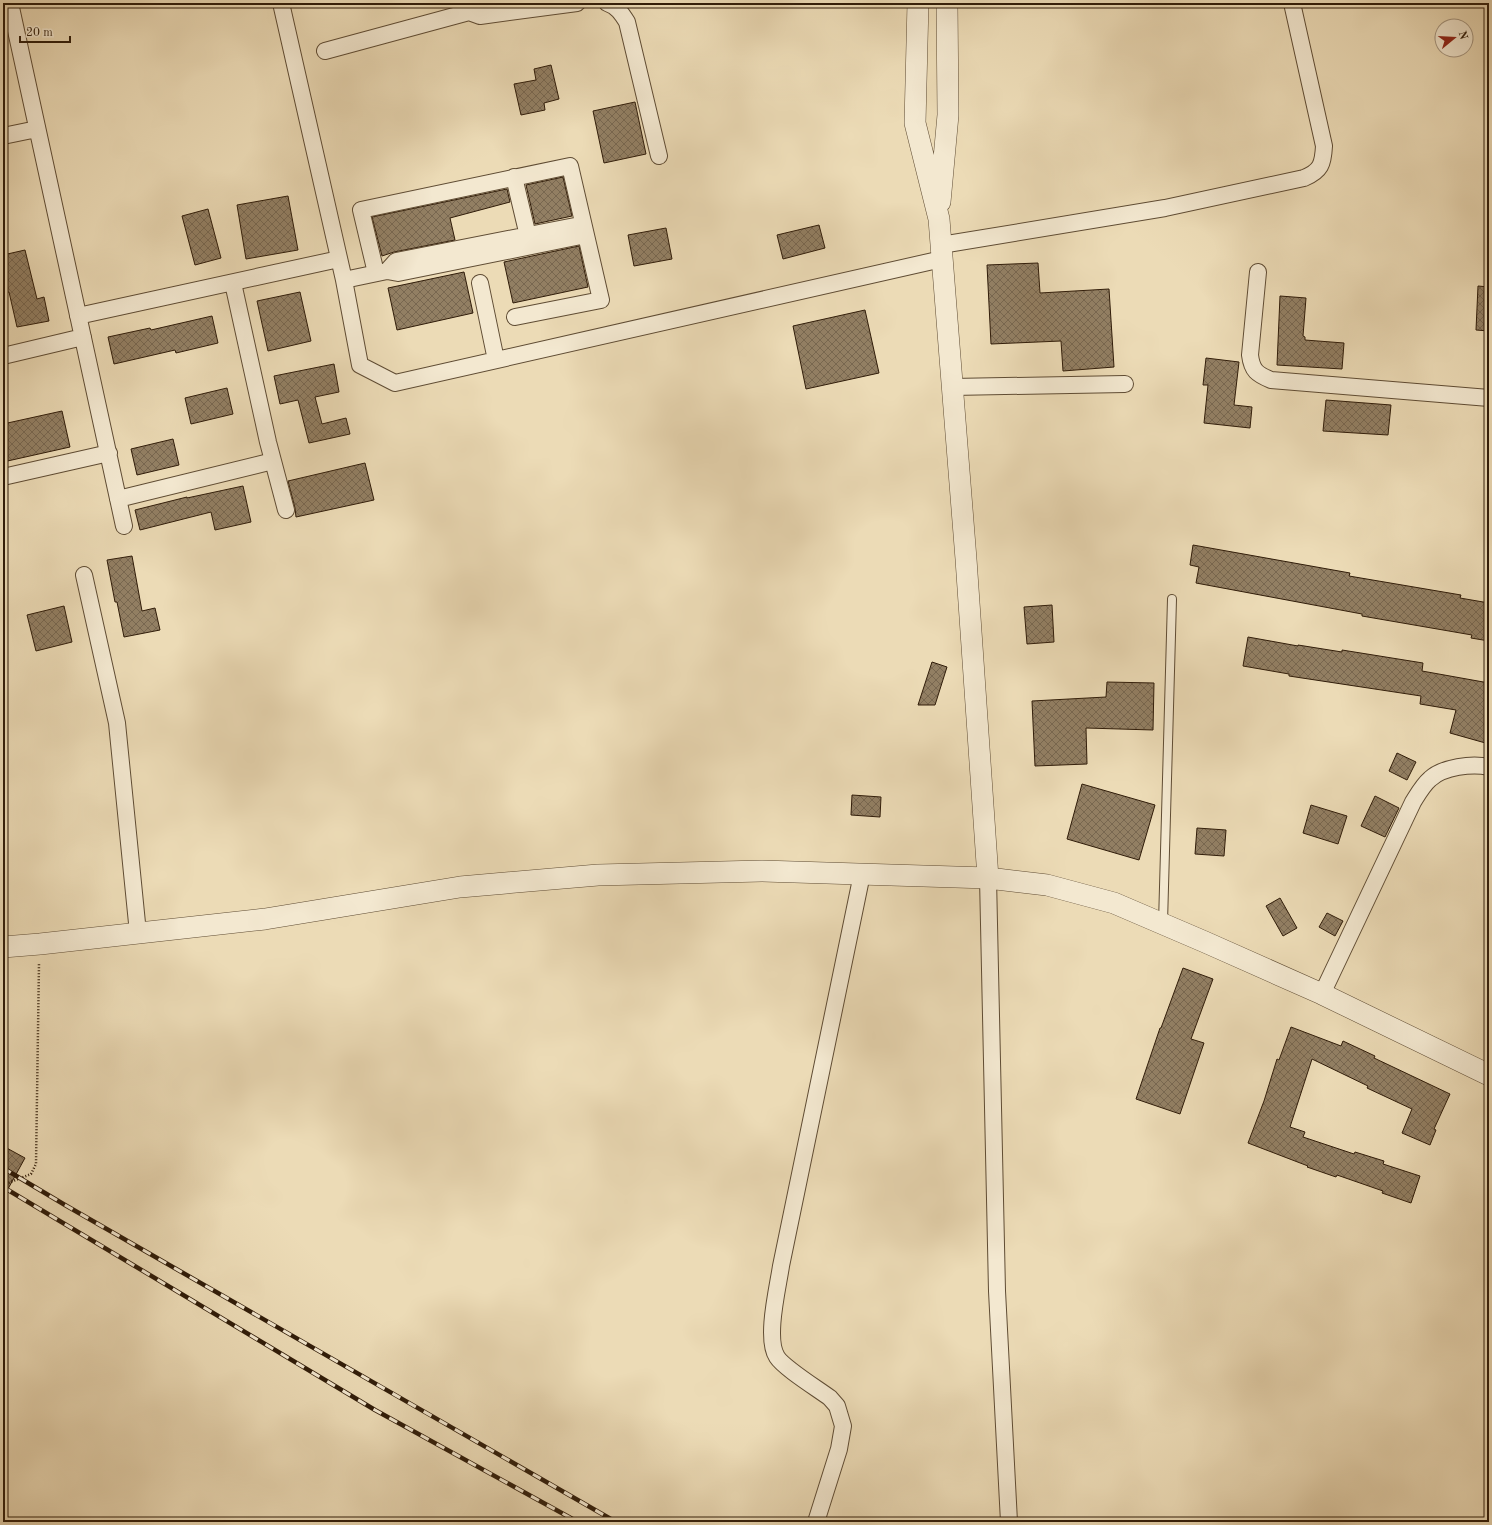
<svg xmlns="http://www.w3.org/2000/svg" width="1492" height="1525" font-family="'Old Standard TT',serif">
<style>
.building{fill:url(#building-cross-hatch);stroke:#301c09}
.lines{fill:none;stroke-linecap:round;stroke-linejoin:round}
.service-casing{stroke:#5f4c34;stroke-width:10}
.minor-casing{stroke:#5f4c34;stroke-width:18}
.tertiary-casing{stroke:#5f4c34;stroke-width:22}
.path{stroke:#301c09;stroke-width:2.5;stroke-dasharray:1 2;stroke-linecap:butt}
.service{stroke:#f3e8d0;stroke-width:8}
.minor{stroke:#f3e8d0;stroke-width:16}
.tertiary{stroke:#f3e8d0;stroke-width:21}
.rail-casing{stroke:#301c09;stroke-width:4.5}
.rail{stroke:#f3e8d0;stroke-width:3;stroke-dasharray:9;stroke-linecap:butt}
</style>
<defs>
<pattern id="building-cross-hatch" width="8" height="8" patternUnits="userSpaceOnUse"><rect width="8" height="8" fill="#927f63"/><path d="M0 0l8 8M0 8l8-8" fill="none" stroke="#786750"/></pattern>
</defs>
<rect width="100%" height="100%" fill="#ecdbb6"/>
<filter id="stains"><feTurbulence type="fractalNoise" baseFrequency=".005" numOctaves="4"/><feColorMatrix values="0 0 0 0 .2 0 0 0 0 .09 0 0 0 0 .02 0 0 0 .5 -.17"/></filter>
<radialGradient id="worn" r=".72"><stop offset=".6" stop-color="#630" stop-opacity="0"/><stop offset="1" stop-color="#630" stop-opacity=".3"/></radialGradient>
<path class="building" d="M 551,65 L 559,99 L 544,103 L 545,110 L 521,115 L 514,84 L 536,80 L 534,69 Z
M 635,102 L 646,154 L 604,163 L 593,111 Z
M 563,177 L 572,216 L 535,224 L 526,185 Z
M 507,189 L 510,202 L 450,218 L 455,240 L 394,252 L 382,256 L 372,217 Z
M 288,196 L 298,250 L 246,259 L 237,205 Z
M 208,209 L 221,258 L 195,265 L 182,216 Z
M 819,225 L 825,248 L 783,259 L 777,235 Z
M 666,228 L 672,259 L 634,266 L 628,235 Z
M 579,246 L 588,287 L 513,303 L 504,262 Z
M 25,250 L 37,299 L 44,297 L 49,321 L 17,327 L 9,292 L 3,293 L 3,255 Z
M 1038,263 L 1040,293 L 1109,289 L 1114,367 L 1063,371 L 1061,341 L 991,344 L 987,265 Z
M 464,272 L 473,313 L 397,330 L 388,288 Z
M 1478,286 L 1489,287 L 1489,331 L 1476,330 Z
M 300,292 L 311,341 L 268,351 L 257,301 Z
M 1280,296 L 1306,298 L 1303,336 L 1305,337 L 1305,340 L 1344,343 L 1342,369 L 1277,365 Z
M 865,310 L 879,373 L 806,389 L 793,326 Z
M 212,316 L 218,343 L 176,353 L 175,350 L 114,364 L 108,337 L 150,328 L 151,330 Z
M 1206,358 L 1239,362 L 1234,405 L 1252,407 L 1250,428 L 1204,423 L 1208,385 L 1203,385 Z
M 334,364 L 339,392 L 315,397 L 322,424 L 346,418 L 350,434 L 309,443 L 298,400 L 280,404 L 274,376 Z
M 227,388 L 233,414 L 191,424 L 185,398 Z
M 1326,400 L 1391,405 L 1388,435 L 1323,431 Z
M 62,411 L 70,447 L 3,462 L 3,424 Z
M 173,439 L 179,465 L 137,475 L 131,449 Z
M 365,463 L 374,500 L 296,517 L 295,508 L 288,481 Z
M 243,486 L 251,522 L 215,530 L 211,512 L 140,530 L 135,510 L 187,497 L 187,498 Z
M 1193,545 L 1350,573 L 1349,576 L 1461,595 L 1460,598 L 1489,603 L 1489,641 L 1471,638 L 1472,635 L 1362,616 L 1362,614 L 1196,583 L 1199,567 L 1190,565 Z
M 132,556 L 142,611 L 155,608 L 160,630 L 124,637 L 117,602 L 115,602 L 107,560 Z
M 1052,605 L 1054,642 L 1027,644 L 1024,607 Z
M 64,606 L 72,642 L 36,651 L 27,615 Z
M 1248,637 L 1298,646 L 1298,645 L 1342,652 L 1342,650 L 1423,663 L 1422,671 L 1489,683 L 1489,744 L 1450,733 L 1456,710 L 1420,704 L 1421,696 L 1289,676 L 1289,674 L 1243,666 Z
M 932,662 L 947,667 L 935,705 L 918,705 Z
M 1107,682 L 1154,683 L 1153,730 L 1086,728 L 1087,764 L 1035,766 L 1032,701 L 1106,697 Z
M 1397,753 L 1416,762 L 1407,780 L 1389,771 Z
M 1082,784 L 1155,805 L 1139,860 L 1067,839 Z
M 852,795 L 881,797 L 880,817 L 851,815 Z
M 1375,796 L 1399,808 L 1385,837 L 1361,826 Z
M 1311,805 L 1347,816 L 1338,844 L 1303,833 Z
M 1197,828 L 1226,830 L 1224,856 L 1195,854 Z
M 1280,898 L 1297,928 L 1283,936 L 1266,906 Z
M 1327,913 L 1343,921 L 1335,936 L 1319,927 Z
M 1183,968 L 1213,979 L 1191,1039 L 1204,1043 L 1180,1114 L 1136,1099 L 1160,1028 L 1161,1028 Z
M 1291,1027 L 1341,1046 L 1343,1041 L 1375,1056 L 1374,1058 L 1450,1094 L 1434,1129 L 1436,1130 L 1430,1145 L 1402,1133 L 1412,1109 L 1367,1088 L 1368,1086 L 1312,1059 L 1290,1127 L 1305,1132 L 1303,1137 L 1354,1154 L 1355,1152 L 1384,1161 L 1383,1164 L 1420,1176 L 1411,1203 L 1382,1193 L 1383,1191 L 1337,1175 L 1336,1177 L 1307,1167 L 1308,1166 L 1248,1143 L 1264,1101 L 1277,1059 L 1279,1060 Z
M 3,1146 L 25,1158 L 3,1198 Z"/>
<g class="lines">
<defs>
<path id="service" d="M 1163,923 L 1172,599"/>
<path id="minor" d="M 10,3 L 124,526
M 281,3 L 344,280 L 360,365 L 395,383 L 942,259
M 467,3 L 469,12 L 480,16 L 577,3
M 607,3 C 617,6 622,14 627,22 L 659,156
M 325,51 L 469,12
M 3,136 L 37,129
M 514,177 L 528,236
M 941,245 L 1165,208 L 1304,178 C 1321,171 1323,164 1324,146 L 1292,3
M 387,271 L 396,261 L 580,225
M 1258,272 L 1250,355 C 1252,371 1257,374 1271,380 L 1489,398
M 376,273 L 361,210 L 570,166 L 601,300 L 515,317
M 344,280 L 387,271 L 398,273 L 586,235
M 233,283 L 268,442 L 286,510
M 480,283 L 496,360
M 78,316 L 339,259
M 3,356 L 83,337
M 952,387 L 1125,384
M 3,477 L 109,453
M 118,499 L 273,461
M 84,575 L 117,723 L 138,933
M 988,878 L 997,1291 L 1009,1522
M 1322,994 L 1413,802 C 1418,794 1423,785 1430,779 C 1443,767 1472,763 1489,767
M 816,1522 L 839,1449 L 843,1426 L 837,1406 L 830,1398 C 818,1389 784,1368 777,1357 C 765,1339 778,1287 781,1266 L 862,874"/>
<path id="tertiary" d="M 918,3 L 915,123 L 939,219 L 966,559 L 988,878
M 940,202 L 948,115 L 947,3
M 3,947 L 40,944 L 265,919 L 460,887 L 598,875 L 762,871 L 988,878 L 1047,885 L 1114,903 L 1205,942 L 1322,994 L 1489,1075"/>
</defs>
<use href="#service" class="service-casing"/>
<use href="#minor" class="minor-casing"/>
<use href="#tertiary" class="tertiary-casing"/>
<path class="path" d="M 3,1185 L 31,1174 L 36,1164 L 39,963"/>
<use href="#service" class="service"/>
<use href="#minor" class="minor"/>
<use href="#tertiary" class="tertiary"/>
<defs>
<path id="rail" d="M 3,1168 L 65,1205 L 616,1522
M 3,1187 L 375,1410 L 578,1522"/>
</defs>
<use href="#rail" class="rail-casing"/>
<use href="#rail" class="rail"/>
</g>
<rect width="1492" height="1525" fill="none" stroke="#ecdbb6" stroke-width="16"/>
<rect x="4" y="4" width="1484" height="1517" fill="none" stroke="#301c09" stroke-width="2"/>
<rect x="8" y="8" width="1476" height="1509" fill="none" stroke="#301c09"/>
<g transform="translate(1454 38) rotate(72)"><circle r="19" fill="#f3e8d0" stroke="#a59680"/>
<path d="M0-3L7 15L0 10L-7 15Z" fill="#8f2418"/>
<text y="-6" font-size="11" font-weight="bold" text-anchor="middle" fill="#301c09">N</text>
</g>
<path d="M20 36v6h50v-6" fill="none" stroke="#301c09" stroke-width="2"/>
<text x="26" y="36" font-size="12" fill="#301c09" stroke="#f3e8d0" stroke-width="3" paint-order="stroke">20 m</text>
<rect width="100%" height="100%" filter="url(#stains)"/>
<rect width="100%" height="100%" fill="url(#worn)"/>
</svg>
